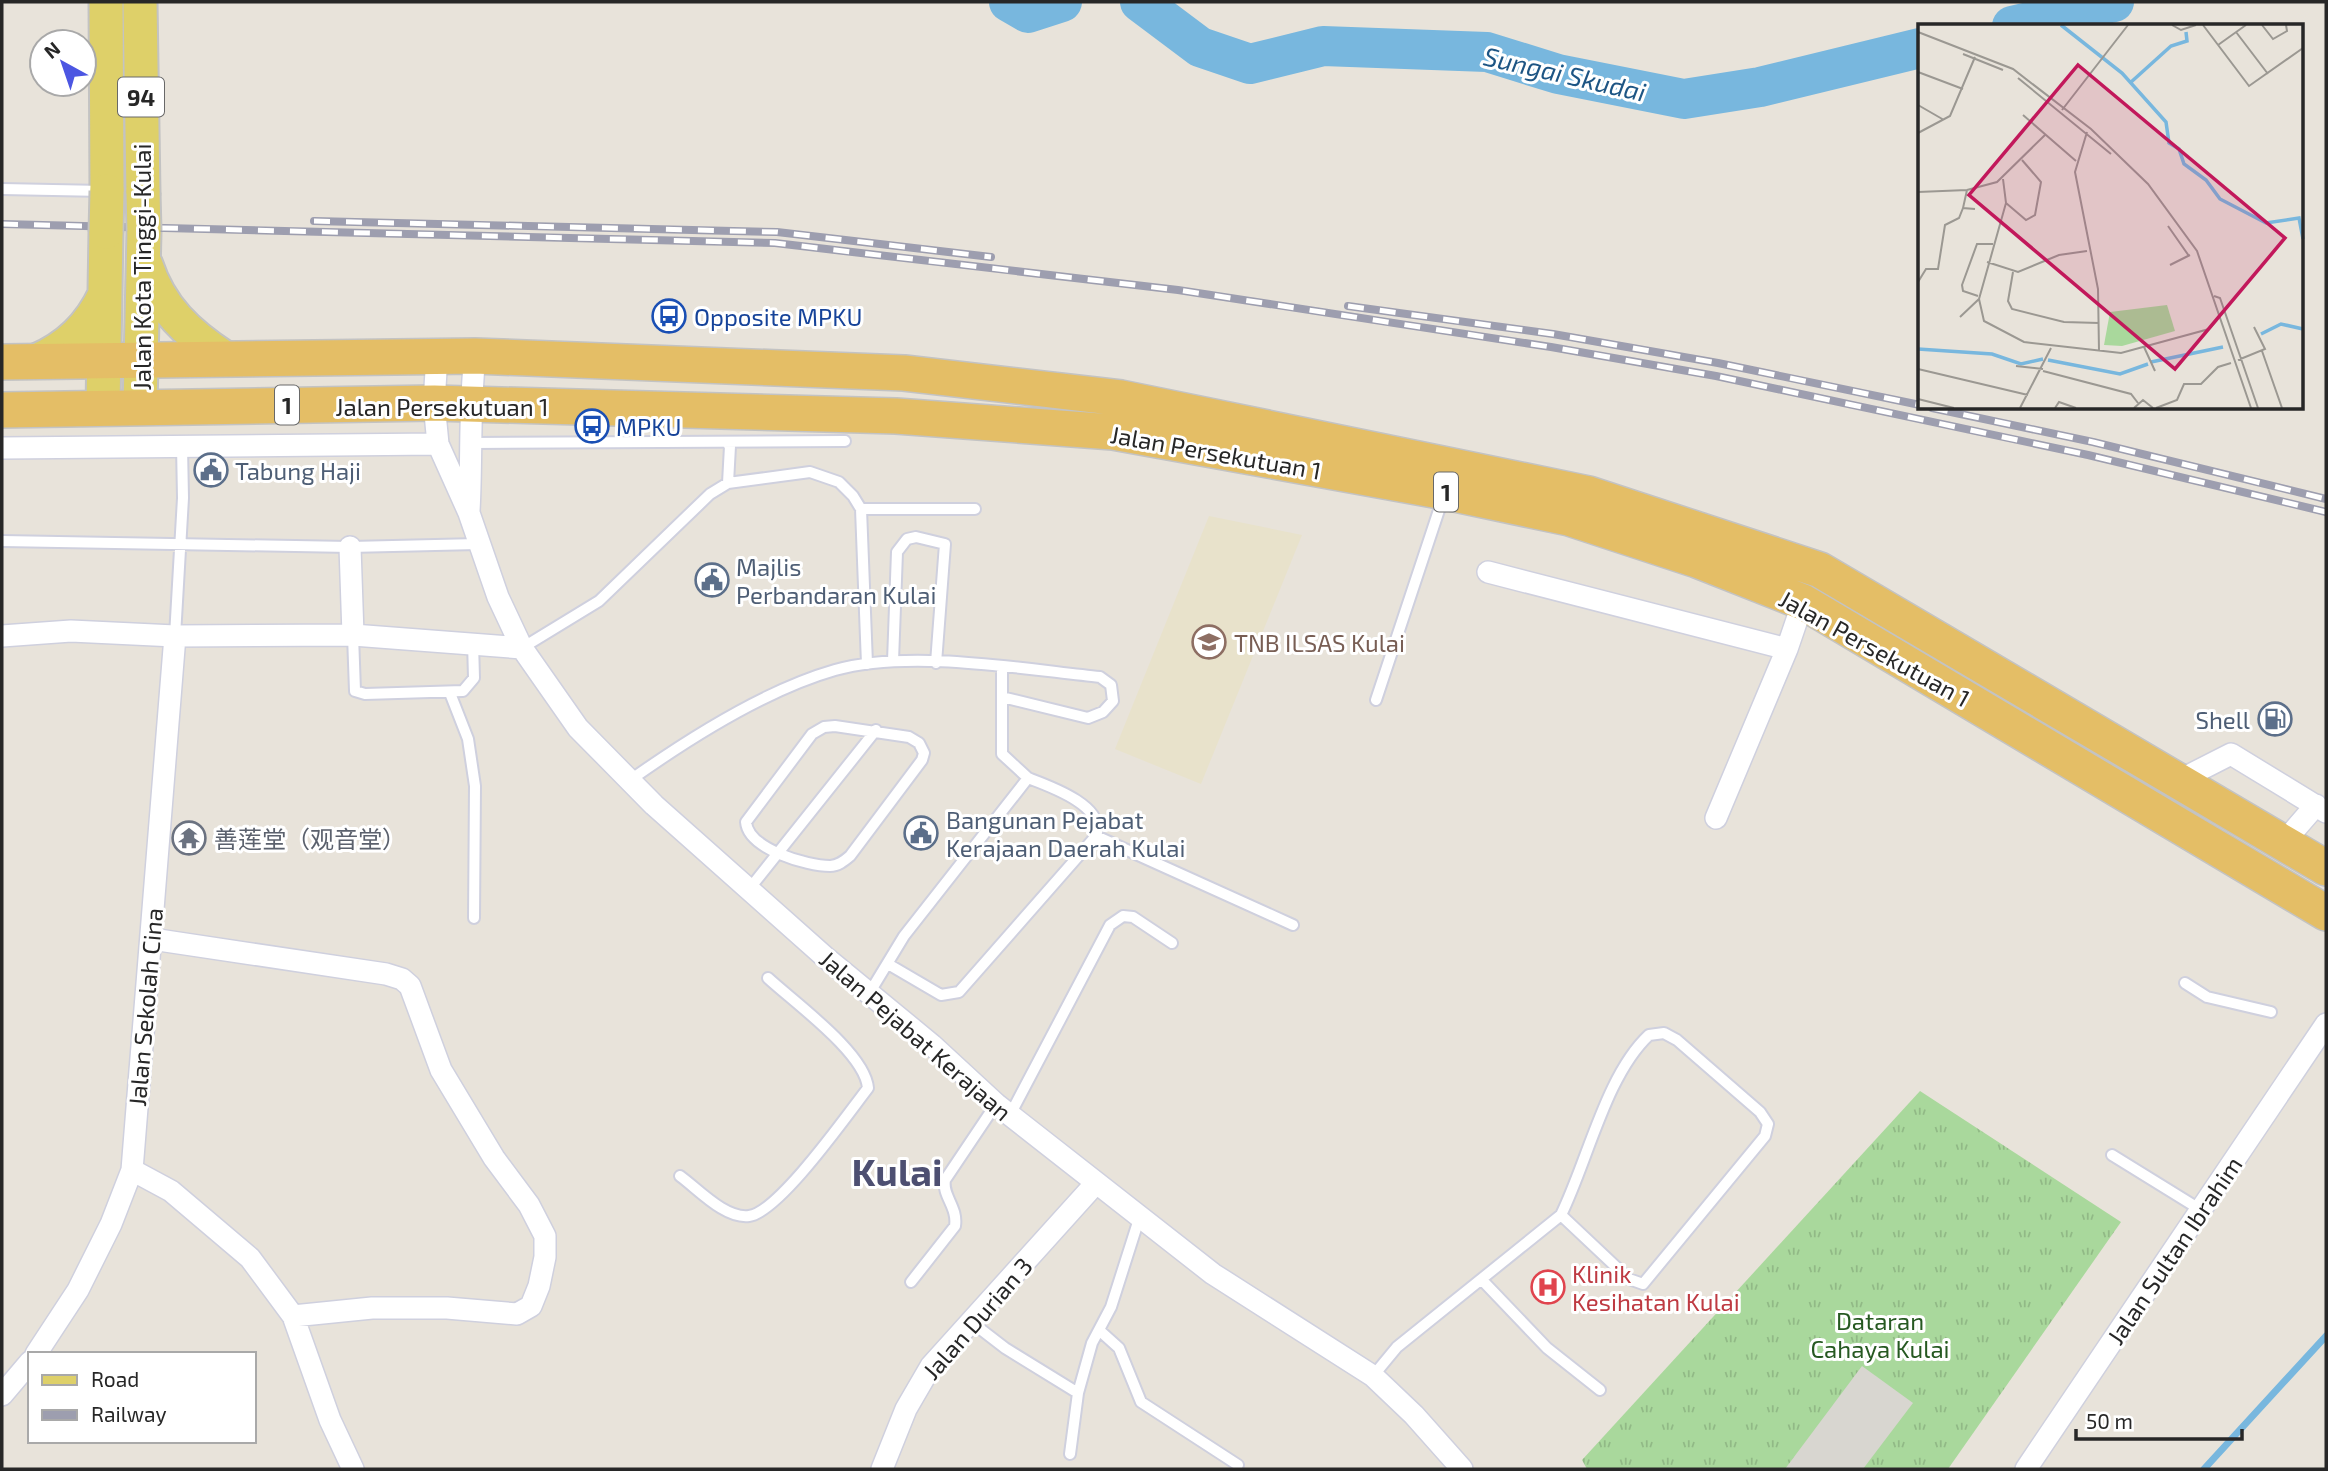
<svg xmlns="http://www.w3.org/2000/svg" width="2328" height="1471" font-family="'Exo 2','Noto Sans SC',sans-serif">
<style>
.education{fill:#e8e2cb}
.grass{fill:url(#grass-tufts)}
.plaza{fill:#d8d6d0}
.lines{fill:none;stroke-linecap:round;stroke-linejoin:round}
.stream{stroke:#78b7de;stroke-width:7}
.river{stroke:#78b7de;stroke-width:40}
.service-casing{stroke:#cfd0de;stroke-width:14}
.minor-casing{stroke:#cfd0de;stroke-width:24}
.primary-casing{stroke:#c3c3c3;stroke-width:37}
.trunk-casing{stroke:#c3c3c3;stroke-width:38}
.service{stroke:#fff;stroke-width:10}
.minor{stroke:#fff;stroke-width:21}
.primary{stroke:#ded069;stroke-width:33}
.trunk{stroke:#e4be66;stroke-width:35}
.rail-casing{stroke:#9d9eaf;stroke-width:8}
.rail{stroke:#fff;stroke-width:5;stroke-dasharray:16;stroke-linecap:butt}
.primary-bridge-casing{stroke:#c3c3c3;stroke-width:37;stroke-linecap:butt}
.primary-bridge{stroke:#ded069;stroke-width:33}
.labels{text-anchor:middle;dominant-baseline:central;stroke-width:6;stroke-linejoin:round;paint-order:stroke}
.shield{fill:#fff;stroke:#686868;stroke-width:2}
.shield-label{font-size:23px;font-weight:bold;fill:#272727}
.street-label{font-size:24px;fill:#272727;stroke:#fff}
.transit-label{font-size:24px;fill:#164399;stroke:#fff;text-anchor:start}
.service-label{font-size:24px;fill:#4e5e75;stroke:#fff;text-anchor:start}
.education-label{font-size:24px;fill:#785e54;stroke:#fff;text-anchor:start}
.worship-label{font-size:24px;fill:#5b616d;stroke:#fff;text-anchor:start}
.health-label{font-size:24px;fill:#be3a42;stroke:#fff;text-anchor:start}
.park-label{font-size:24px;fill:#265921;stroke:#fff}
.water-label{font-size:26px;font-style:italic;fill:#1d5584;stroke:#fff}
.town-label{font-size:38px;font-weight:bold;fill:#4d4f71;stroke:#fff}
.inset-river{fill:none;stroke:#78b7de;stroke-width:3.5}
.inset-road{fill:none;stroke:#9b9892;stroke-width:2}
.view{fill:#c2185b;fill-opacity:0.15;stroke:#c2185b;stroke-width:3.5}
.inset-edge{fill:none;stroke:#272727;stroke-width:3.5}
</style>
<defs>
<pattern id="grass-tufts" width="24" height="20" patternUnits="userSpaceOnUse" patternTransform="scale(1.75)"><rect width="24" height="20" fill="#a9d89c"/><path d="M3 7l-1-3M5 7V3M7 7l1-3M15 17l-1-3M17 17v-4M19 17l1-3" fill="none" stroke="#91b986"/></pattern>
</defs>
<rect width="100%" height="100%" fill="#e8e3da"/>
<path class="education" d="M 1209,516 L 1302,535 L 1201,784 L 1115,749 Z"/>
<path class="grass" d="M 1920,1091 L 2121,1222 L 1948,1469 L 1587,1469 L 1582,1460 Z"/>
<path class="plaza" d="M 1862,1366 L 1913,1403 L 1863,1469 L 1785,1469 Z"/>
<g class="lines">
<path class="stream" d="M 2204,1469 L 2326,1336"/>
<path class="river" d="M 1009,2 L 1028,13 L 1062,2
M 1140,2 L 1200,47 L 1250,64 L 1323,46 L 1487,52 L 1558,74 L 1684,99 L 1760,87 L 1920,48
M 2012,26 L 2114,2"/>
<defs>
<path id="service" d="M 2,189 L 104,191
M 726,442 L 730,446 L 728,483
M 473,443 L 845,441
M 861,509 L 975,509
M 2,541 L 350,547 L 478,544
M 353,635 L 355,691 L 365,694 L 463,691 L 474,678 L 473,642
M 175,636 L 183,498 L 182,446
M 522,648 L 599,601 L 710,494 L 728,483 L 810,472 L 839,482 L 853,496 L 861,509 L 867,664
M 893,661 L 897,552 L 907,539 L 916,537 L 945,544 L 936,663
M 450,693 L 468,739 L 475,786 L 474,918
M 1376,700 L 1443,498
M 835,726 L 909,737 L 919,743 L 924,753 L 922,760 L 850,856 C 844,861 838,866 830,866 C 807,866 748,849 746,822 L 812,734 L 824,727 Z
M 629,781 C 688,739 765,690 835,670 C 910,649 1022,669 1100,677 L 1111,685 L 1113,701 L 1103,712 L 1088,718 L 1002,697
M 1096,836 L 1293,925
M 750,888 L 876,730
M 888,964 L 941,995 L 959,992 L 1096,836 C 1107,806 1049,786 1028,778
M 2185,983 L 2207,997 L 2271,1012
M 870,992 L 904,936 L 1028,778 L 1002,754 L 1002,667
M 1010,1115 L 1110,925 L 1123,916 L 1133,917 L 1172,943
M 2112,1155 L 2201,1210
M 680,1176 C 698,1189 725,1219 749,1216 C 779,1212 847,1115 868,1088 C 865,1053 795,1003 768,978
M 1482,1280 L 1547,1348 L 1600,1390
M 911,1282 L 955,1226 C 958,1207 942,1196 945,1180 L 996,1104
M 970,1321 L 1005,1348 L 1078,1393
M 1099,1330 L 1119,1348 L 1141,1402 L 1238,1465
M 1373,1376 L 1397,1347 L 1561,1215 L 1629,1279 L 1643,1284 L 1765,1136 L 1768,1124 L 1760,1112 L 1677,1040 L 1664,1033 L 1649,1035 C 1606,1075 1588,1160 1561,1215
M 1070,1454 L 1078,1393 L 1092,1343 L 1111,1307 L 1139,1219"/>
<path id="minor" d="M 437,355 L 434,403 L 438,444 L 469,513 L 498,597 L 522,648 L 578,728 L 654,805 L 825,957 L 932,1045 L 996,1104 L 1213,1274 L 1373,1376 L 1414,1415 L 1462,1469
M 2,448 L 438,444
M 469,511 C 472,459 469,407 475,356
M 350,547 L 353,635
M 1488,572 L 1787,649
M 2,636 L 71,631 L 175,636 L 353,635 L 522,648
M 2178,781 L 2231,754 L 2326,812
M 1716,818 L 1787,649 L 1803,602
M 2283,843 L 2316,805
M 152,939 L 386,974 L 402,979 L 410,986 L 441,1070 L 494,1158 L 529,1205 L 545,1236 L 545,1257 L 539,1286 L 531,1306 L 517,1314 L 447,1308 L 372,1308 L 293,1316
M 132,1170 L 171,1191 L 250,1258 L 293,1316 L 330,1420 L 353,1469
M 36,1354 L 78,1290 L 111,1224 L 132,1170 L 175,636
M 2,1395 L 30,1362
M 882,1469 L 906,1409 L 931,1366 L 1096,1183
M 2026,1469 L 2326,1024"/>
<path id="primary" d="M 106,2 L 107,191
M 140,2 L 143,193
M 146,265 C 160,308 188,334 225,358
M 36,361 C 68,347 90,326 105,294
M 103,407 L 106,232
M 140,407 L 144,231"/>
<path id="trunk" d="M 2,362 L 475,356 L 904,373 L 1121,398 L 1589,494 L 1820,570 L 2326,868
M 2,410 L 434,403 L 896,416 L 1113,432 L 1445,492 L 1569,518 L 1697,560 L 1803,602 L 2326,913"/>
</defs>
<use href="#service" class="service-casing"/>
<use href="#minor" class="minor-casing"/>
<use href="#primary" class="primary-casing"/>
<use href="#trunk" class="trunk-casing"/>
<use href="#service" class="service"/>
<use href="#minor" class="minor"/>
<use href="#primary" class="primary"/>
<use href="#trunk" class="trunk"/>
<defs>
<path id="rail" d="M 314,221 L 777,232 L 991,257
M 2,224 L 775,243 L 1178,290 L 1551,347 L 1716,376 L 2088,455 L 2326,512
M 1348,306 L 1553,334 L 1718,363 L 1920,405
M 1932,408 L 2093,442 L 2326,499"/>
</defs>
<use href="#rail" class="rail-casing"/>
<use href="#rail" class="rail"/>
<defs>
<path id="primary-bridge" d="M 143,193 L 144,231
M 106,232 L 107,191"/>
</defs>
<use href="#primary-bridge" class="primary-bridge-casing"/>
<use href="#primary-bridge" class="primary-bridge"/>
</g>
<defs>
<symbol id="bus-ring" viewBox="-11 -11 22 22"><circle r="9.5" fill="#fff" stroke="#1a4fb4" stroke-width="1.5"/><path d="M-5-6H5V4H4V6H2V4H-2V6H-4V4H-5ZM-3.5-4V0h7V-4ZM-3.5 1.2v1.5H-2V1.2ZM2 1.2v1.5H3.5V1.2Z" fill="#1a4fb4"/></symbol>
<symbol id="civic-ring" viewBox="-11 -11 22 22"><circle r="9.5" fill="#fff" stroke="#5c6f8a" stroke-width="1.5"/><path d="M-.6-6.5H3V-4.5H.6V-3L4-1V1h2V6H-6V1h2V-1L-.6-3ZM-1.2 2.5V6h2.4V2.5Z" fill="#5c6f8a"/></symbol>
<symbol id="university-ring" viewBox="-11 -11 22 22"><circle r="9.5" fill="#fff" stroke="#8d6e63" stroke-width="1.5"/><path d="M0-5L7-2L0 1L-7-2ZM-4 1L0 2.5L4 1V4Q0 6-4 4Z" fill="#8d6e63"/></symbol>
<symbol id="fuel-ring" viewBox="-11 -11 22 22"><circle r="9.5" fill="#fff" stroke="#5c6f8a" stroke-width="1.5"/><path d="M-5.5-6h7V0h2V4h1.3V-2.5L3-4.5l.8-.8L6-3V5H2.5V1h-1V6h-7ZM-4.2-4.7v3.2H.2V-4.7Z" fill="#5c6f8a"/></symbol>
<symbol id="temple-ring" viewBox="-11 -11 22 22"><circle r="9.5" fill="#fff" stroke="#6b7280" stroke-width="1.5"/><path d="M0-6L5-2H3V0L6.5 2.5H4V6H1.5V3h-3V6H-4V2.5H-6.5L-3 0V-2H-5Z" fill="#6b7280"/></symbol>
<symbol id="hospital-ring" viewBox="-11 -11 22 22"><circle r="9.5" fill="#fff" stroke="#e0444e" stroke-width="1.5"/><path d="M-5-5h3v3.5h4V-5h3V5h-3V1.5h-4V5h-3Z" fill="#e0444e"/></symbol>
</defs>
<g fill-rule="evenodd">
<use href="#bus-ring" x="650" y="297" width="38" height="38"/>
<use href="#bus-ring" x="573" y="407" width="38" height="38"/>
<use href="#civic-ring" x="192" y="451" width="38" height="38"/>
<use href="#civic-ring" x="693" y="561" width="38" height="38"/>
<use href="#university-ring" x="1190" y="623" width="38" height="38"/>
<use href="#fuel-ring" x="2256" y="700" width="38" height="38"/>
<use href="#civic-ring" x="902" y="814" width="38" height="38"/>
<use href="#temple-ring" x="170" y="819" width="38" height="38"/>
<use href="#hospital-ring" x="1529" y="1268" width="38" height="38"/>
</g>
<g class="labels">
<g class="shield">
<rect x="118" y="77.5" width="46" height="39" rx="5"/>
<rect x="275" y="385.5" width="24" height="39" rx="5"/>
<rect x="1434" y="472.5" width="24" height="39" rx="5"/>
</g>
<g class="shield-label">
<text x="141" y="97">94</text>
<text x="287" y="405">1</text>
<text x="1446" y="492">1</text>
</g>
<g class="street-label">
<text transform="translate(141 267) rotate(-90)">Jalan Kota Tinggi-Kulai</text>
<text x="442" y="406">Jalan Persekutuan 1</text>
<text transform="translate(1216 452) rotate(10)">Jalan Persekutuan 1</text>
<text transform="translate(1875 648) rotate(29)">Jalan Persekutuan 1</text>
<text transform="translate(145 1007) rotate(-85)">Jalan Sekolah Cina</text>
<text transform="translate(916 1035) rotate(41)">Jalan Pejabat Kerajaan</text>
<text transform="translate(2174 1250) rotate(-56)">Jalan Sultan Ibrahim</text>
<text transform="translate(977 1318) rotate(-49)">Jalan Durian 3</text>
</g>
<g class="transit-label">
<text x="694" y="316">Opposite MPKU</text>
<text x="616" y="426">MPKU</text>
</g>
<g class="service-label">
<text x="235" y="470">Tabung Haji</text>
<text x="736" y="566">Majlis<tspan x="736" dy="28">Perbandaran Kulai</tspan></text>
<text x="2250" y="719" text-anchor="end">Shell</text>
<text x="946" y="819">Bangunan Pejabat<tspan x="946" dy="28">Kerajaan Daerah Kulai</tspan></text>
</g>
<g class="education-label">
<text x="1234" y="642">TNB ILSAS Kulai</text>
</g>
<g class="worship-label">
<text x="214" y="838">善莲堂（观音堂）</text>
</g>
<g class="health-label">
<text x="1572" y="1273">Klinik<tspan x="1572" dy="28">Kesihatan Kulai</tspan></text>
</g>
<g class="park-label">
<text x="1880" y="1320">Dataran<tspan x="1880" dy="28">Cahaya Kulai</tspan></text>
</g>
<g class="water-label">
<text transform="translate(1565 73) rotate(13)">Sungai Skudai</text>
</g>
<g class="town-label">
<text x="897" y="1171">Kulai</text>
</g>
</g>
<g transform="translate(1918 24)">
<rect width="385" height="385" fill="#e8e3da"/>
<path d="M 249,281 L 257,307 L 204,322 L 186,321 L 192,288 Z" fill="#a9d89c"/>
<path class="inset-river" d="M 143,1 L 204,49 L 248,98 L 251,119 L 261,125 L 266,140 L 288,156 L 302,175 L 348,199 L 381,194 L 385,215M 212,59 L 253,22 L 269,17 L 268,8M 343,310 L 363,300 L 385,305M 0,325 L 74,330 L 103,340 L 125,335M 130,336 L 202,350 L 230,340M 233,338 L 305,323"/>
<path class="inset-road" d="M 254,1 L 263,6 L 278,1M 285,1 L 331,62 L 385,24M 344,1 L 355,15 L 369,7 L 368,1M 0,8 L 95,45 L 173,105 L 230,160 L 279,227 L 333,384M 318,8 L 350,50M 300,21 L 328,1M 45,30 L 85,46M 0,48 L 45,65M 100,54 L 193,130M 0,81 L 26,96M 144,86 L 210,1M 105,91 L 158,137M 169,108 L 157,148 L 180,265 L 181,327M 0,109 L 32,92 L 57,33M 49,166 L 45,184 L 57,185M 0,168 L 49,166 L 79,158 L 128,110M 88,179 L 108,196 L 117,191 L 123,158 L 104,136M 250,202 L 271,232M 69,238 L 100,248 L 141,231 L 169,227M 252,241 L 272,231M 95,248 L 90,277 L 94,285 L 146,298 L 181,299M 0,258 L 8,245 L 20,245 L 27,201 L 41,194 L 45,184M 60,272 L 45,267 L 44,261 L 59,220 L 75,220M 296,272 L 302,274 L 340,384M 61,275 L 88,179 L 85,155M 42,293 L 61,275 L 66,297 L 106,318 L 203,329 L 291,305 L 299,296M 226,323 L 237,347M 344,327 L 364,384M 320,336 L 347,325 L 336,303M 98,342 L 125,345M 0,345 L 110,371M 125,347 L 213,370 L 220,379M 0,375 L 36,384M 102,384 L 133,324M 137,384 L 141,378 L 158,384M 216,384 L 225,376 L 235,384M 238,384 L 259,376 L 266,360 L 283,360 L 300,343 L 313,339"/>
<path class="view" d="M 160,41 L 367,214 L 257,345 L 51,171 Z"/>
<rect width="385" height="385" class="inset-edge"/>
</g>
<rect width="2328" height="1471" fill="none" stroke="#272727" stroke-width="7"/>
<rect x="28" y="1352" width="228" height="91" fill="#ffffff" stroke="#a9a9a9" stroke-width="2"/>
<rect x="42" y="1375" width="35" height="10" fill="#ded069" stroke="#a9a9a9" stroke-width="2"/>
<text x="91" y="1387" font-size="21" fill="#272727">Road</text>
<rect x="42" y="1410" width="35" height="10" fill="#9d9eaf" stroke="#a9a9a9" stroke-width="2"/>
<text x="91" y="1422" font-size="21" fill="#272727">Railway</text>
<g transform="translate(63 63) rotate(320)"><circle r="33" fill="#ffffff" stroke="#a9a9a9" stroke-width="2"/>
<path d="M0-5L12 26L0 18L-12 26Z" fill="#4c56e2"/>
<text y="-10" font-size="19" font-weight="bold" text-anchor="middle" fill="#272727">N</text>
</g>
<path d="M2076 1429v10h166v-10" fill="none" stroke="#272727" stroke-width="3.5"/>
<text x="2086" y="1429" font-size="21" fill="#272727" stroke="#ffffff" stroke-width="5" paint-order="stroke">50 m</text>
</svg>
